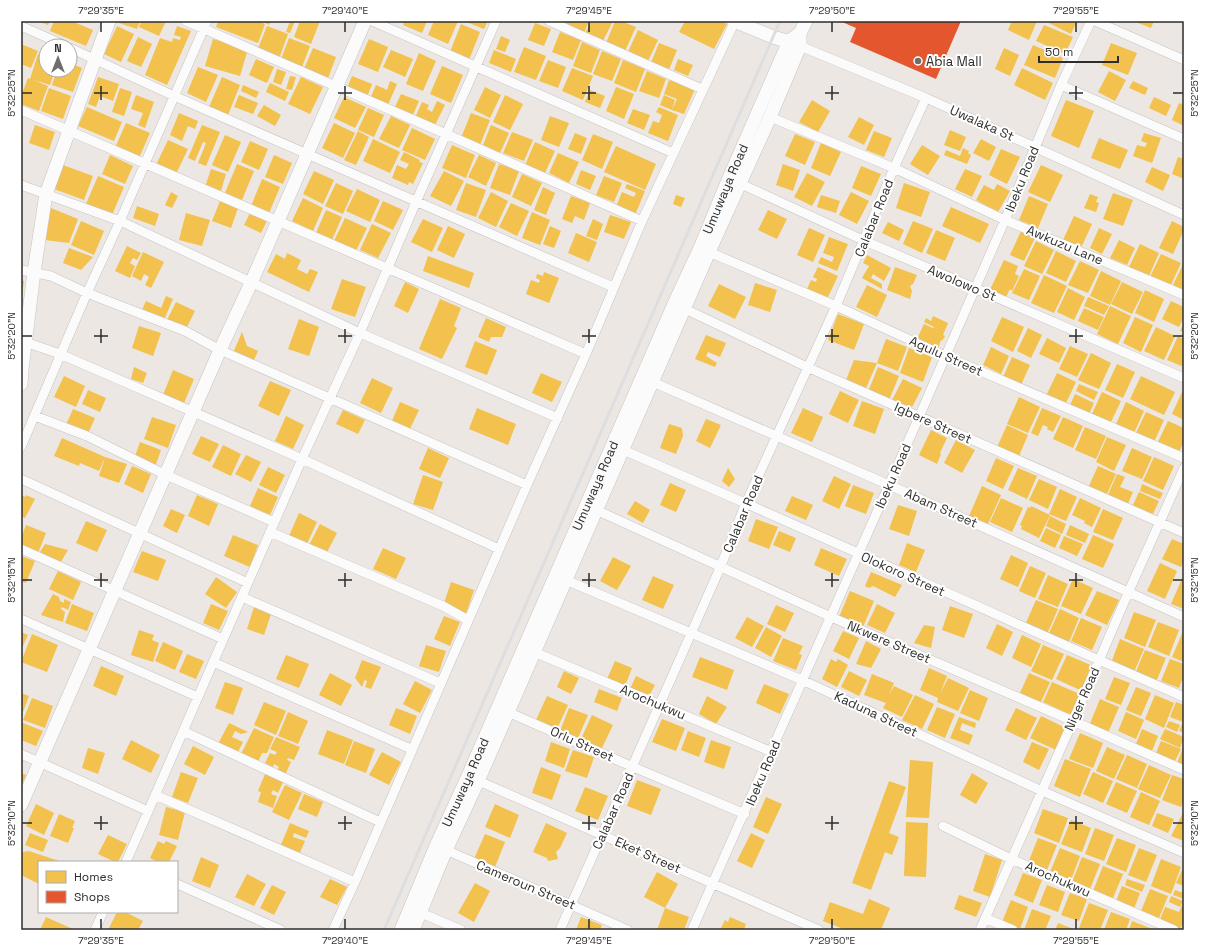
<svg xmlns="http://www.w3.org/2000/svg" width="1205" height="951" font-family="'Space Grotesk',sans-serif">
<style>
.homes{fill:#f2c14e}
.shops{fill:#e4572e}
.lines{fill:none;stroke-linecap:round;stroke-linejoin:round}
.street-casing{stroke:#c5c4c3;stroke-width:10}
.secondary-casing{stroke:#c5c4c3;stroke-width:14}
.street{stroke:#fcfbfb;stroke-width:9}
.secondary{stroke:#fcfbfb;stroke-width:13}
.rail{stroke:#dedee0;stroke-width:3}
.ticks{fill:none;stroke:#2d2d2d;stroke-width:1.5}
.poi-dot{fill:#706e6c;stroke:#fff;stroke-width:1.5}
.labels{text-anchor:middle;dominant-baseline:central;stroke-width:4;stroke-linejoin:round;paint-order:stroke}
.poi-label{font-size:13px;fill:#2d2d2d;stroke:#fff;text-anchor:start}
.street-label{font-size:13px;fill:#2d2d2d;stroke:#fff}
.neatline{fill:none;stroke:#2d2d2d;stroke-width:1.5}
.ticks-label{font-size:10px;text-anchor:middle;fill:#2d2d2d}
</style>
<rect width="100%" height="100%" fill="#ece7e2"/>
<path class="homes" d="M 38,21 L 50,21 L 48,25 Z
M 54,21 L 71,21 L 93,30 L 86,46 L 50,31 Z
M 119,21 L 140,21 L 137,29 L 119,23 Z
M 141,21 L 166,21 L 159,36 L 139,27 Z
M 218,21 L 258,21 L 265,24 L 258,43 L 216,27 Z
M 262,21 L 271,21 L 269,25 Z
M 290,21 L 295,21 L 290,33 L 286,32 Z
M 300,21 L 320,21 L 311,44 L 294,37 Z
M 404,21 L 427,21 L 422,33 L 403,25 Z
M 434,21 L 458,21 L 448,44 L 428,35 Z
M 464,21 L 488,21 L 484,29 Z
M 568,21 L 589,21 L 584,33 L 566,26 Z
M 591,21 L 613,21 L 603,41 L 585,33 Z
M 615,21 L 621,21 L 636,27 L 625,51 L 606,43 Z
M 685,21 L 720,21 L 727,24 L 714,49 L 679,32 Z
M 1012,21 L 1037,21 L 1029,40 L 1008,30 Z
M 1045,21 L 1072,21 L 1076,23 L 1071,34 Z
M 1133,21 L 1154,21 L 1151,28 Z
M 535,23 L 551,29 L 544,46 L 528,40 Z
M 461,24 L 480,32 L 469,60 L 450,52 Z
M 1044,25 L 1073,37 L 1065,54 L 1036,41 Z
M 117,26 L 134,34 L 121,62 L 104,54 Z
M 177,26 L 191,31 L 167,85 L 145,75 L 160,38 L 172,42 L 173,38 L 180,40 L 181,37 L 174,35 Z
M 267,26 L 288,34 L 279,59 L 257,51 Z
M 638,30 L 658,40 L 648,61 L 628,52 Z
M 560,32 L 581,40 L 573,60 L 552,52 Z
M 501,36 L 510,40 L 505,52 L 496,49 Z
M 138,37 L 152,44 L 141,67 L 127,61 Z
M 289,38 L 310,46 L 302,67 L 281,59 Z
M 213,39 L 248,49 L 240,76 L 205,66 Z
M 369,39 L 388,47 L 378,72 L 358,64 Z
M 582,42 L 600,50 L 591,73 L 573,66 Z
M 659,43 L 677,50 L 668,72 L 650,65 Z
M 1111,43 L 1137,53 L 1128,75 L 1102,65 Z
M 21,44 L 38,51 L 31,68 L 21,64 Z
M 1033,45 L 1063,58 L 1055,78 L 1024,65 Z
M 524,47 L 546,56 L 536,80 L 514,72 Z
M 313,48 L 336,57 L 327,81 L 303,71 Z
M 1004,48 L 1019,55 L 1010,76 L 995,69 Z
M 391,50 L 413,59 L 405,77 L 383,67 Z
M 494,50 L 516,59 L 511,72 L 489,63 Z
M 602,51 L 621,59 L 612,81 L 593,74 Z
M 419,53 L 436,61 L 423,91 L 406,84 Z
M 38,54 L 46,57 L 46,70 L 55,70 L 50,85 L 34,80 L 48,86 L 39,111 L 21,104 L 21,96 L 28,78 L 30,79 Z
M 256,59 L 274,67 L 267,83 L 249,75 Z
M 678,59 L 693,65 L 688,76 L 674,70 Z
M 548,60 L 566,67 L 558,88 L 539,81 Z
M 623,60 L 645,69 L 636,92 L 614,83 Z
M 70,63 L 82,68 L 73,92 L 52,85 L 57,70 L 70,70 Z
M 442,66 L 463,75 L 451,103 L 430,94 Z
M 198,67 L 218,75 L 206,102 L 187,93 Z
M 572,68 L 593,76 L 583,100 L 562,91 Z
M 1022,68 L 1053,83 L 1045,100 L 1014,85 Z
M 277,69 L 286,72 L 281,85 L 273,82 Z
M 647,71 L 666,79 L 659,98 L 639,91 Z
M 1109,71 L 1126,80 L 1115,101 L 1098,92 Z
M 290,76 L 296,77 L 292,90 L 286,89 Z
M 352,76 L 372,84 L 367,97 L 347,88 Z
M 98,77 L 119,84 L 113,101 L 100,96 L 96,107 L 88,104 Z
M 222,77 L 240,85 L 228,115 L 209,107 Z
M 301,77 L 323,87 L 310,114 L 288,104 Z
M 669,80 L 695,89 L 684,114 L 672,110 L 677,99 L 664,94 Z
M 390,81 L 397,84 L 387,107 L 370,99 L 376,85 L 387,90 Z
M 1133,81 L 1148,88 L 1145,95 L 1129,88 Z
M 270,83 L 289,92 L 285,101 L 266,92 Z
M 243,85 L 259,92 L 256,98 L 241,91 Z
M 485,87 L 501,95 L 490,118 L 474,110 Z
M 616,87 L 634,94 L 624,119 L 606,111 Z
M 49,88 L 71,96 L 63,119 L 41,111 Z
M 120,88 L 132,92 L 124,116 L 112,112 Z
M 590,90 L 605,96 L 600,108 L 585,102 Z
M 401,94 L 419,101 L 412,117 L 394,109 Z
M 136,95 L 154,102 L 145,128 L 138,125 L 143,113 L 131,109 Z
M 239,95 L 258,103 L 253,114 L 234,107 Z
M 505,95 L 523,104 L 510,130 L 493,122 Z
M 664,95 L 675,100 L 672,110 L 660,105 Z
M 344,97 L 366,107 L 355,128 L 334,118 Z
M 1154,97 L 1171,105 L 1166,116 L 1149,108 Z
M 812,100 L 830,111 L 818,132 L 799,122 Z
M 1066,100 L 1094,111 L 1079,148 L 1051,136 Z
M 437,101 L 445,105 L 434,127 L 415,118 L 422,102 L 429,105 L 427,109 L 432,112 Z
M 1179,103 L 1184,105 L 1184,126 L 1172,120 Z
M 264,105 L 281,115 L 275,126 L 257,116 Z
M 87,107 L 122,122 L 114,141 L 78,126 Z
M 659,107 L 678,115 L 668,141 L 648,133 L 653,121 L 659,123 L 662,115 L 656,112 Z
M 368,108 L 384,115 L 374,137 L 358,130 Z
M 633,109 L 650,115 L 644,130 L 627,123 Z
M 179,113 L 198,121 L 195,129 L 188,126 L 182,141 L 170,135 Z
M 471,113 L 490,120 L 480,145 L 461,138 Z
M 391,116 L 410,125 L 399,148 L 379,139 Z
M 550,116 L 569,123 L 559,147 L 541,140 Z
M 859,117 L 874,125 L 864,145 L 848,137 Z
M 126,123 L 150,133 L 139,158 L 115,148 Z
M 334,123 L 355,133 L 343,158 L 322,148 Z
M 35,125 L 55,132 L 49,150 L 29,143 Z
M 202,125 L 220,132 L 206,166 L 198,163 L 206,143 L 203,142 L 195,161 L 188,158 Z
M 491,125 L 509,133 L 500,153 L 483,145 Z
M 412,128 L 435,139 L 425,160 L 402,150 Z
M 950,130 L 966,137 L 960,151 L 944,145 Z
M 358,131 L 369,137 L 356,165 L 344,160 Z
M 874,131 L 892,138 L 884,157 L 866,150 Z
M 512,132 L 533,140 L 524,161 L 503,153 Z
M 575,133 L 587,138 L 581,154 L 568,149 Z
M 1144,133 L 1161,138 L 1152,163 L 1133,156 L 1137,145 L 1145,147 L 1147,143 L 1141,141 Z
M 593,134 L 613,142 L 602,169 L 582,160 Z
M 795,134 L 815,142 L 805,165 L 785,156 Z
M 225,135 L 241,142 L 228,172 L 212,165 Z
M 1099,138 L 1128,150 L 1120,169 L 1091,158 Z
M 373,139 L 400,152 L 390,173 L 363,161 Z
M 981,139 L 996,147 L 989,161 L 973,153 Z
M 168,140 L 188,149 L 176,174 L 156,165 Z
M 250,141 L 268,149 L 259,170 L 241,162 Z
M 535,142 L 555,151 L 545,173 L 525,165 Z
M 821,143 L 841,152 L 830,176 L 811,168 Z
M 452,145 L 475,155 L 466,178 L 442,168 Z
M 922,145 L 940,156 L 928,175 L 910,164 Z
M 616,146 L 656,164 L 645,190 L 604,172 Z
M 963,148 L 969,151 L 968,153 L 971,155 L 967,164 L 944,155 L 946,150 L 960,156 Z
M 1001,149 L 1020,157 L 1007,184 L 989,175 Z
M 404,152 L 420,160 L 419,162 L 423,163 L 413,184 L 409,182 L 408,185 L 392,178 L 397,165 L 406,169 L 409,164 L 400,160 Z
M 558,153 L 579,162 L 569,183 L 549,173 Z
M 110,155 L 133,166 L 125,184 L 102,174 Z
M 274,155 L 292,163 L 283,184 L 265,177 Z
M 479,155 L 496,163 L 486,186 L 468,177 Z
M 1178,157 L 1184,159 L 1184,179 L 1172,174 Z
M 237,164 L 254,171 L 242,200 L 225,193 Z
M 499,164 L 519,171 L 510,195 L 490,188 Z
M 783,164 L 800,170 L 793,191 L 776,185 Z
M 63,165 L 93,176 L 84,200 L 54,189 Z
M 1041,165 L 1063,175 L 1050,202 L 1028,192 Z
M 861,166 L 881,174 L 871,196 L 852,188 Z
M 1152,167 L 1170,175 L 1163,191 L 1145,182 Z
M 211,169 L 226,174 L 221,191 L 205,187 Z
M 965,169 L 982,176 L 972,197 L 955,189 Z
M 581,170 L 596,176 L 590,190 L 576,184 Z
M 314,171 L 334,180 L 323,204 L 303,194 Z
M 444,171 L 464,181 L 451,206 L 430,196 Z
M 807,173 L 825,182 L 812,206 L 794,197 Z
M 522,174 L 542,183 L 531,206 L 512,197 Z
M 98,176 L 124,187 L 112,215 L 86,204 Z
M 604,176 L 622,183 L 614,202 L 596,195 Z
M 262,179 L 280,187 L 269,213 L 251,206 Z
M 336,183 L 353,191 L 343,214 L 325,206 Z
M 466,183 L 486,190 L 476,217 L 456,210 Z
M 904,183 L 930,192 L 921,217 L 896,208 Z
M 627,184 L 645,191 L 635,215 L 616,207 L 622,192 L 634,197 L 636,193 L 625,188 Z
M 997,184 L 1010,191 L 998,212 L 976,200 L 984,185 L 994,190 Z
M 543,187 L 555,193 L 546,215 L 534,210 Z
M 357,189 L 380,200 L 370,222 L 346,211 Z
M 171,192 L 178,196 L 172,208 L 165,205 Z
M 491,192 L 508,201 L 496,227 L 478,218 Z
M 851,192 L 869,201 L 857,224 L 839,215 Z
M 1113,193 L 1133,200 L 1123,226 L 1103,219 Z
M 1090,194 L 1098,197 L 1096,202 L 1099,203 L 1096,212 L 1084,208 Z
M 676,195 L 685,198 L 681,207 L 673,204 Z
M 821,195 L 840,201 L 836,213 L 817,207 Z
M 571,196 L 590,203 L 584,220 L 575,216 L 572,223 L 562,219 Z
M 1029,196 L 1048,204 L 1038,228 L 1019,220 Z
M 303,198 L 323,208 L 313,231 L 292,221 Z
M 220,201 L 238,208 L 231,228 L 212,221 Z
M 383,201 L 403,210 L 393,230 L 374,221 Z
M 511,203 L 529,211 L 517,236 L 499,227 Z
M 137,206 L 159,214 L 155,226 L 133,218 Z
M 951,207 L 989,224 L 980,243 L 942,226 Z
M 51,208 L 78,219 L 69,243 L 45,240 Z
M 326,210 L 342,217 L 332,240 L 316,233 Z
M 768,210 L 787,219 L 777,239 L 758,230 Z
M 251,211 L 268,219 L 261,233 L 244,225 Z
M 532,212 L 550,220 L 540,245 L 522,238 Z
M 186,213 L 210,220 L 202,246 L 179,240 Z
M 610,215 L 631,222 L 624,239 L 604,232 Z
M 1074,216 L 1092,224 L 1081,248 L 1063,240 Z
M 345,218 L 367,228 L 355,253 L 333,243 Z
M 423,219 L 443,228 L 432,252 L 411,242 Z
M 593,219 L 603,224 L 597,240 L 586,236 Z
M 81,221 L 104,231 L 94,255 L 71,245 Z
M 913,221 L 933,229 L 922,253 L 903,244 Z
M 1172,221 L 1184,227 L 1184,230 L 1173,254 L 1159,248 Z
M 888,222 L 904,230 L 899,241 L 882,233 Z
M 372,224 L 391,233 L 378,258 L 360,250 Z
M 448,226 L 465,234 L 454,258 L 437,250 Z
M 550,226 L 561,231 L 554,248 L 543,244 Z
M 809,228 L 825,235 L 813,262 L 797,255 Z
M 1099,228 L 1112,234 L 1102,254 L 1090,248 Z
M 936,230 L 955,238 L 945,261 L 926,253 Z
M 1021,231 L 1035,238 L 1024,261 L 1010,255 Z
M 576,233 L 597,242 L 589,262 L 568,253 Z
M 829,237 L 848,244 L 837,271 L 818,263 L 821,257 L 832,262 L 834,257 L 823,253 Z
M 1119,240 L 1135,248 L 1127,265 L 1110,258 Z
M 1036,241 L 1054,250 L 1042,274 L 1024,266 Z
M 1140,244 L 1159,253 L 1149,276 L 1129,267 Z
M 127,246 L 141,253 L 137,260 L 133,258 L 130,263 L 135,266 L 130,278 L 115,271 Z
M 69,248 L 93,257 L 81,270 L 63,263 Z
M 1056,251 L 1076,261 L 1066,282 L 1046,273 Z
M 143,252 L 164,262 L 151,288 L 145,285 L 149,277 L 144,274 L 141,281 L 132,276 Z
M 287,253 L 301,260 L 297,269 L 307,274 L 310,269 L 318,272 L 309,292 L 267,272 L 276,254 L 285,259 Z
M 1161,254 L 1181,263 L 1170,287 L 1150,277 Z
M 867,255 L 891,268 L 884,281 L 873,274 L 871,278 L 882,284 L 882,289 L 862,278 L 869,266 L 863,263 Z
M 428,256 L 474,273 L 469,288 L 423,271 Z
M 1004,260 L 1018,266 L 1015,274 L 1019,276 L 1012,291 L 1010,289 L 1005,299 L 989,292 Z
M 1080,261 L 1099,270 L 1088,293 L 1068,285 Z
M 1184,262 L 1184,293 L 1172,287 Z
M 818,267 L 838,276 L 827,299 L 807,289 L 811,280 L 816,282 L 817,279 L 813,277 Z
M 895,267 L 917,275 L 913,284 L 910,286 L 912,291 L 910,299 L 887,290 Z
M 1024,269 L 1040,276 L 1029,300 L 1012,293 Z
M 1101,271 L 1121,281 L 1110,305 L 1090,296 Z
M 544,272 L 559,278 L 549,303 L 526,294 L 531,280 L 539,283 L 540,280 L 536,278 L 537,274 L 543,276 Z
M 1044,275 L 1067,286 L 1054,313 L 1031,303 Z
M 342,279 L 366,287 L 355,317 L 331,309 Z
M 21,280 L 24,281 L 22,295 L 21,295 Z
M 405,282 L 419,289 L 408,313 L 394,306 Z
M 1122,282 L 1143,292 L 1132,314 L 1111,304 Z
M 755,283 L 777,290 L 770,312 L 748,305 Z
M 719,284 L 746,297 L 735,319 L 708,306 Z
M 867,285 L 887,295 L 877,317 L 856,307 Z
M 1068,288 L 1085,297 L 1074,320 L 1057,312 Z
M 1145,290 L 1164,299 L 1154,322 L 1135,313 Z
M 166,296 L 173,299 L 164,320 L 142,310 L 146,301 L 161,308 Z
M 1088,297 L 1109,306 L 1104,315 L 1084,306 Z
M 440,299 L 461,308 L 454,326 L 457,328 L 442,359 L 419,349 Z
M 1171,301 L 1184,307 L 1184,317 L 1179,327 L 1162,319 Z
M 176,302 L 195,311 L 185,331 L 166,322 Z
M 1110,306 L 1131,316 L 1118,344 L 1097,334 Z
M 1084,308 L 1104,317 L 1098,330 L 1078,321 Z
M 838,314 L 864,324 L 854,350 L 828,340 Z
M 933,316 L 948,323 L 943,335 L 945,336 L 942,341 L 941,340 L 938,348 L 917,339 L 924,324 L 933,328 L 934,327 L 924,322 L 926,318 L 931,321 Z
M 1002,317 L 1024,327 L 1013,352 L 991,341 Z
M 1135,317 L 1153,325 L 1141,352 L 1123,343 Z
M 486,318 L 506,327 L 502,337 L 491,337 L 489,342 L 478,337 Z
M 299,319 L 319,327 L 309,356 L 288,349 Z
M 1184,323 L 1184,332 L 1180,331 Z
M 139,326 L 161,333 L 153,356 L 132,348 Z
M 1156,327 L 1175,336 L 1164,360 L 1144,351 Z
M 1028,328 L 1042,335 L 1031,358 L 1017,351 Z
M 242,332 L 247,346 L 258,351 L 253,362 L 233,353 Z
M 706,335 L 726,343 L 720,357 L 708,352 L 706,356 L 717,363 L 715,367 L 695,359 Z
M 1178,336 L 1184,339 L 1184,367 L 1167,360 Z
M 1047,338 L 1066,348 L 1059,363 L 1039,354 Z
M 886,339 L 907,347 L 898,371 L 877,363 Z
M 475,341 L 497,350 L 487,375 L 465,367 Z
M 1070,346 L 1088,354 L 1077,377 L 1059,369 Z
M 991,347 L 1009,356 L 1001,374 L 983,365 Z
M 909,348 L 932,357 L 923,382 L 900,373 Z
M 1091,353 L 1111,363 L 1099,389 L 1078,380 Z
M 1012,357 L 1030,365 L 1021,385 L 1003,377 Z
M 854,360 L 877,363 L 866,388 L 846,380 Z
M 1117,364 L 1135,372 L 1123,398 L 1105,390 Z
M 134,367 L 147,373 L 143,383 L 131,379 Z
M 878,367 L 899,376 L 889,400 L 868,392 Z
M 173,370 L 194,379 L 184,403 L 163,395 Z
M 541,373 L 562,382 L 552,402 L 532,393 Z
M 1057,373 L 1076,382 L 1065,405 L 1046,396 Z
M 64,376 L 85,386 L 76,407 L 54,397 Z
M 1141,376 L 1175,392 L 1164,415 L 1130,399 Z
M 372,378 L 393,388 L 381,413 L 360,403 Z
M 903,379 L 922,388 L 911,409 L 892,400 Z
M 270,381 L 291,390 L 279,416 L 258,406 Z
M 1079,384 L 1098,392 L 1094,400 L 1076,391 Z
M 88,390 L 106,398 L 100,412 L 82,404 Z
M 840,391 L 859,400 L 848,423 L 829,414 Z
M 1102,392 L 1121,401 L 1110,424 L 1091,416 Z
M 1182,392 L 1184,393 L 1184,420 L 1172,414 Z
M 1075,394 L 1094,403 L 1089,414 L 1070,405 Z
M 1019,397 L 1040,407 L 1028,433 L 1007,424 Z
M 862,401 L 884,409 L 875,434 L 853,426 Z
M 400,402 L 419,410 L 409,431 L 391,423 Z
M 1126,402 L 1144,411 L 1134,433 L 1116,424 Z
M 477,408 L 516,424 L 508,445 L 469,429 Z
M 803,408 L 823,417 L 812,442 L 791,433 Z
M 1042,408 L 1061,416 L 1053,432 L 1047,429 L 1048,427 L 1043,425 L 1038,436 L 1031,433 Z
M 73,409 L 95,418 L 87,436 L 65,427 Z
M 343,410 L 365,420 L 358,434 L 336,424 Z
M 1146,412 L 1164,420 L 1154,442 L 1136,433 Z
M 286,416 L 304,425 L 293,449 L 275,441 Z
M 152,417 L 176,425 L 168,448 L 144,439 Z
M 1063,417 L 1083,426 L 1073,448 L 1053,439 Z
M 706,419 L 721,425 L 710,448 L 696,441 Z
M 1168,421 L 1184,428 L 1184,442 L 1178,454 L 1157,444 Z
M 669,424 L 682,428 L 683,436 L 676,454 L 660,448 Z
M 1007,425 L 1028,435 L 1016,463 L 994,454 Z
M 1085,427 L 1106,436 L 1096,459 L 1075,450 Z
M 931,430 L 947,438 L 940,453 L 941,454 L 937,464 L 919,455 Z
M 201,436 L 219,444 L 210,462 L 192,454 Z
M 1107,437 L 1126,445 L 1114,471 L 1096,462 Z
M 62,438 L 105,457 L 127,464 L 119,483 L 99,476 L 105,457 L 99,471 L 80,463 L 79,466 L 54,456 Z
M 956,440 L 975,450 L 962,473 L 944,463 Z
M 140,442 L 161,450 L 155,467 L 134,459 Z
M 223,445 L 241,454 L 231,476 L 212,467 Z
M 428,448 L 449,458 L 440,478 L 419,469 Z
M 1132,448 L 1152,457 L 1142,479 L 1122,471 Z
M 246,455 L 261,462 L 251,482 L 235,474 Z
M 1154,457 L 1174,466 L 1163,490 L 1143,481 Z
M 996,458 L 1014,466 L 1003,489 L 986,481 Z
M 132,466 L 151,474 L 143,493 L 124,484 Z
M 1098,466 L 1116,474 L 1106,496 L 1088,488 Z
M 268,467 L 285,475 L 276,493 L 259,485 Z
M 728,468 L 735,479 L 729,487 L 722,481 Z
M 1018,468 L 1037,476 L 1027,499 L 1008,490 Z
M 1117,474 L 1125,477 L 1120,487 L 1133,492 L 1127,506 L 1107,497 Z
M 423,475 L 443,482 L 433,510 L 413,504 Z
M 834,476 L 851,484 L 839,509 L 822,501 Z
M 1039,479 L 1057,487 L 1048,509 L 1029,500 Z
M 670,483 L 686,490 L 676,512 L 660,505 Z
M 1142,484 L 1163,493 L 1160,499 L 1140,491 Z
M 853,485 L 874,493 L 866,514 L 845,506 Z
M 982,486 L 1001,495 L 988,524 L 969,516 Z
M 258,488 L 278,497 L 270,515 L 250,506 Z
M 1060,489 L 1077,497 L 1066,521 L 1049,514 Z
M 1139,492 L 1159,501 L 1152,516 L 1132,507 Z
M 21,495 L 25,497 L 26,495 L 35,499 L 25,518 L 21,516 Z
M 197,495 L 218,504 L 209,526 L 188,516 Z
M 792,496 L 813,505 L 806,520 L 785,511 Z
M 1001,498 L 1023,508 L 1012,532 L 990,522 Z
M 1080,498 L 1101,508 L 1092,527 L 1084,523 L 1085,521 L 1072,515 Z
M 635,501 L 650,510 L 643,523 L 627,514 Z
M 898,505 L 917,511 L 909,536 L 889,529 Z
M 1031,506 L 1050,515 L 1039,538 L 1021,529 L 1022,526 L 1020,525 L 1028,507 L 1030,508 Z
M 171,509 L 185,515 L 177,533 L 163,526 Z
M 1103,509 L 1123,518 L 1113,540 L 1093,532 Z
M 299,513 L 317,522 L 307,544 L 289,536 Z
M 1050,516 L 1066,524 L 1062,534 L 1046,526 Z
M 756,519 L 778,527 L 769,549 L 748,541 Z
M 86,521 L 107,530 L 97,552 L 76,543 Z
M 320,524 L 337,533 L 326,554 L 309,545 Z
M 26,525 L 46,533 L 38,553 L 21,546 L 21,538 Z
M 1070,525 L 1089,534 L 1085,543 L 1066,535 Z
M 1046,528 L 1061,535 L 1055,548 L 1040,541 Z
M 779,531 L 796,538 L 790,552 L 773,545 Z
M 233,535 L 258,545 L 250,567 L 224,556 Z
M 1093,535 L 1114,544 L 1103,568 L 1082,559 Z
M 1064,536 L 1083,544 L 1077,556 L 1059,548 Z
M 1172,539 L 1184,544 L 1184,560 L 1181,567 L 1162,559 Z
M 907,543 L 925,550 L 916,572 L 899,565 Z
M 45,544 L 68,550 L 59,565 L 40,552 Z
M 383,548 L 406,558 L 396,579 L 373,569 Z
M 821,548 L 847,559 L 839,576 L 814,565 Z
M 142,551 L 166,560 L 158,581 L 133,572 Z
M 1011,555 L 1028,563 L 1018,587 L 1000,579 Z
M 21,556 L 35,561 L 26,583 L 21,581 Z
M 613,557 L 631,566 L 617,590 L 600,581 Z
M 1160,563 L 1177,571 L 1165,599 L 1147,591 Z
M 1030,566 L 1046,573 L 1035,598 L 1019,591 Z
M 58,571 L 81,582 L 73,600 L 49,589 Z
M 871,572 L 902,585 L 895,597 L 873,586 L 869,588 L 865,586 Z
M 1184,574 L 1184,609 L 1171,604 Z
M 1048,575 L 1068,584 L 1058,607 L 1038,599 Z
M 653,576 L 674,585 L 663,609 L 642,600 Z
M 216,577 L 237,592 L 226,608 L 205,594 Z
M 1073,579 L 1093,588 L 1081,614 L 1061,606 Z
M 451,582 L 474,590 L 466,614 L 443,606 Z
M 850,591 L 874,601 L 863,627 L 839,617 Z
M 1097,591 L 1119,600 L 1107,625 L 1085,615 Z
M 53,594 L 59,597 L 60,601 L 64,603 L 64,599 L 71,602 L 68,610 L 62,607 L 61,609 L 65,612 L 63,622 L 41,615 Z
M 1036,600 L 1058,609 L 1047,634 L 1025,625 Z
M 72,604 L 94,613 L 87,631 L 65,623 Z
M 211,604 L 228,611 L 219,630 L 203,623 Z
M 877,604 L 895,613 L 885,633 L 867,625 Z
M 776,605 L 794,613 L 785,632 L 767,624 Z
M 950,606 L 973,614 L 964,638 L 942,630 Z
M 254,607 L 271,614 L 264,635 L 247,629 Z
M 1060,609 L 1079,618 L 1069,642 L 1049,633 Z
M 1134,612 L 1156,620 L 1145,647 L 1124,638 Z
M 444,616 L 460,622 L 450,646 L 434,639 Z
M 747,617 L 764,626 L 752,647 L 735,638 Z
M 1081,618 L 1102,627 L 1092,650 L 1071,641 Z
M 1158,622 L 1179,630 L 1169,656 L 1148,647 Z
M 997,624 L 1013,632 L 1002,656 L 986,648 Z
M 924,625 L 935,627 L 931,648 L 914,643 Z
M 766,627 L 782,636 L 771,657 L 755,648 Z
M 1184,629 L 1184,662 L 1172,657 Z
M 139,630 L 154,635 L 152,640 L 159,643 L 153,662 L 131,655 Z
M 843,631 L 859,638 L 849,659 L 833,651 Z
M 21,632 L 28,635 L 21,650 Z
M 32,634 L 58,645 L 47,672 L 21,662 Z
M 1022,635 L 1041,644 L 1031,667 L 1012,658 Z
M 783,638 L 803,646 L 799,654 L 802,655 L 796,670 L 773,661 Z
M 1120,639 L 1144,649 L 1134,672 L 1111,663 Z
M 866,641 L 881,649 L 871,668 L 856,664 Z
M 163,642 L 183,651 L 175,670 L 155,661 Z
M 426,645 L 446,651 L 439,672 L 419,666 Z
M 1043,645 L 1064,654 L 1052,680 L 1031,671 Z
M 1145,650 L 1166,658 L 1156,682 L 1135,674 Z
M 187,654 L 204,661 L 196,679 L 179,672 Z
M 286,655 L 309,664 L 299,688 L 276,679 Z
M 1067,655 L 1093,666 L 1082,691 L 1056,679 Z
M 700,657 L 734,670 L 727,690 L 692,677 Z
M 831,659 L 836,662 L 838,659 L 848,665 L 837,687 L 822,679 Z
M 1170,659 L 1184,664 L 1184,675 L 1179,688 L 1161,681 Z
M 362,660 L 381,667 L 371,689 L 365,687 L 367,682 L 365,679 L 362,687 L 355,678 Z
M 615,661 L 632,668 L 625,686 L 607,679 Z
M 101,666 L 124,676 L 116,696 L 93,686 Z
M 929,668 L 947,676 L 940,694 L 948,678 L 969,688 L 958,711 L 937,702 L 938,698 L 920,690 Z
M 564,671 L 579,678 L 571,694 L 557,687 Z
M 849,671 L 867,680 L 859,696 L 841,687 Z
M 330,673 L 352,685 L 341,706 L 319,695 Z
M 1029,673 L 1050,682 L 1040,704 L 1019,695 Z
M 872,674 L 894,683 L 889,695 L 894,686 L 913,695 L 902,717 L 883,708 L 886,703 L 864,695 Z
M 636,676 L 655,685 L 648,698 L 630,689 Z
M 1114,677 L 1130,683 L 1121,705 L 1105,699 Z
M 415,681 L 432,690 L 420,713 L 403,704 Z
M 225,682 L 243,688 L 233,715 L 215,708 Z
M 1052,682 L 1082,695 L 1073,716 L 1043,702 Z
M 764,684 L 789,694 L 780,714 L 756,703 Z
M 1136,687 L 1151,693 L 1141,716 L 1126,710 Z
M 599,689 L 622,698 L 617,711 L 594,702 Z
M 970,690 L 988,698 L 979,721 L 960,713 Z
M 21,693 L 29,696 L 23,712 L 21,711 Z
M 915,695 L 934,704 L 922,729 L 902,720 Z
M 1155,695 L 1174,703 L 1164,728 L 1145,719 Z
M 547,696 L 568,705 L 557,729 L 536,720 Z
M 707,696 L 727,707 L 716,724 L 699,714 Z
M 32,698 L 53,706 L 45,728 L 23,720 Z
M 1100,699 L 1119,707 L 1108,733 L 1089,726 Z
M 264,702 L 286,711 L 276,735 L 254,725 Z
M 1176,702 L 1184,705 L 1184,733 L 1179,731 L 1183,722 L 1170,717 Z
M 937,707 L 955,714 L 945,738 L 927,730 Z
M 396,708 L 417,716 L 410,734 L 389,725 Z
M 569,708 L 588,715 L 578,738 L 560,731 Z
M 1016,708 L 1037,718 L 1026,740 L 1005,730 Z
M 288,712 L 308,721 L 298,744 L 278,736 Z
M 1126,712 L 1144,720 L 1136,739 L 1118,731 Z
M 592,715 L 613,725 L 601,750 L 580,741 Z
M 1041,716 L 1066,728 L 1056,750 L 1030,738 Z
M 959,717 L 976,723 L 975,728 L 962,723 L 960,730 L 973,735 L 969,745 L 950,738 Z
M 662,719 L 685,728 L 676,751 L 652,742 Z
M 1169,721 L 1180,725 L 1177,732 L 1166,727 Z
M 23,723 L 43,731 L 36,746 L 21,740 L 21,728 Z
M 229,723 L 248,732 L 241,734 L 235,731 L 232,737 L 243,742 L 237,754 L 218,744 Z
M 254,728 L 274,737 L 267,753 L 262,753 L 258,762 L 241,754 Z
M 1142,729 L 1158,736 L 1152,751 L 1136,744 Z
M 1165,729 L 1184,737 L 1180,748 L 1160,739 Z
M 327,730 L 353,740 L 344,764 L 318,754 Z
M 688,731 L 706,738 L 699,757 L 681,750 Z
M 1080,733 L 1103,743 L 1093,768 L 1069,759 Z
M 276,737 L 300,747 L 294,760 L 288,758 L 287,760 L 291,762 L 285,775 L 277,771 L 279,767 L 274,764 L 273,767 L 265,763 L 270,753 L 275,755 L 277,752 L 270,749 Z
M 131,740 L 160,755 L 151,773 L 122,759 Z
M 711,740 L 731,747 L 724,769 L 704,762 Z
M 354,741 L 375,749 L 366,773 L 345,765 Z
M 1161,741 L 1181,749 L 1175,761 L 1156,753 Z
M 551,742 L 570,749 L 564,768 L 545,761 Z
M 1032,742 L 1049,749 L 1039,770 L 1023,762 Z
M 1184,745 L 1184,766 L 1177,763 Z
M 193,746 L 214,757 L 205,775 L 184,764 Z
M 1107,747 L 1125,755 L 1114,779 L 1096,771 Z
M 88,748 L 105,753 L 98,774 L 82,768 Z
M 573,750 L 594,757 L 587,778 L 565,771 Z
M 382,752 L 401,762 L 389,785 L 369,775 Z
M 1127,755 L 1147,764 L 1137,788 L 1116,779 Z
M 1065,759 L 1091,769 L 1080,797 L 1054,786 Z
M 910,760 L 933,762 L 929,818 L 906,817 Z
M 1149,765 L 1171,775 L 1160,798 L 1138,789 Z
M 541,767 L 561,775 L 552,800 L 532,793 Z
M 181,772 L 198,778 L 188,803 L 172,797 Z
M 1093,772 L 1113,781 L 1103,803 L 1083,794 Z
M 21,773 L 26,775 L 21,787 Z
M 972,773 L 988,783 L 976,804 L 960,795 Z
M 265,774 L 283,782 L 278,793 L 273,790 L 271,794 L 277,796 L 273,808 L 258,802 L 261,792 L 258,791 Z
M 1172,775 L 1184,779 L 1184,799 L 1181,807 L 1162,800 Z
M 637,780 L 661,789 L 651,815 L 627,806 Z
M 889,781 L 906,787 L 889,833 L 899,837 L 892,855 L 885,852 L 871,890 L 852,883 Z
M 1116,782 L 1137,791 L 1127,813 L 1106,804 Z
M 285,785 L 302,793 L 289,820 L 272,812 Z
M 585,787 L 608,796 L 598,820 L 575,811 Z
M 1141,792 L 1160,801 L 1149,825 L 1130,817 Z
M 304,794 L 323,802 L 317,817 L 298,809 Z
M 766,797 L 782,804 L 768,834 L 753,827 Z
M 36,804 L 54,813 L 44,835 L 26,826 Z
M 495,804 L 519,815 L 510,838 L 485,827 Z
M 166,807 L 185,812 L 178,840 L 159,835 Z
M 1043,809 L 1068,818 L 1059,843 L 1034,833 Z
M 1184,811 L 1184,841 L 1171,836 Z
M 1157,813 L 1174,819 L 1168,833 L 1152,826 Z
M 59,814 L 75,821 L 72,828 L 74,828 L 68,843 L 50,836 Z
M 1071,820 L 1091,828 L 1082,852 L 1061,844 Z
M 906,822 L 928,823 L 926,877 L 904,876 Z
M 290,823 L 309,831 L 306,838 L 294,833 L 293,837 L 305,841 L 299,855 L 280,847 Z
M 546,823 L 567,833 L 560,848 L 556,852 L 558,859 L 548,861 L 547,858 L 533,852 Z
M 1095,828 L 1114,835 L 1104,861 L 1085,854 Z
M 30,833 L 48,840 L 43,852 L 25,845 Z
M 751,833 L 765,840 L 752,868 L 737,861 Z
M 485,834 L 505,842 L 495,867 L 474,859 Z
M 108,835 L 127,844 L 118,862 L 115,862 L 98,854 Z
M 1038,838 L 1057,845 L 1047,870 L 1028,863 Z
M 1117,838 L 1136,845 L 1126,872 L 1106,864 Z
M 158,841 L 164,844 L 166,841 L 177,846 L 169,862 L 158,862 L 150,858 Z
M 1060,848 L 1080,856 L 1071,880 L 1050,872 Z
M 1139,848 L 1157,855 L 1146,882 L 1128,875 Z
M 29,851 L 62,862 L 39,862 L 39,884 L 21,875 L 21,854 L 22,852 Z
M 985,854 L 1002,860 L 990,897 L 973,891 Z
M 201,857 L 219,865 L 210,888 L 192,881 Z
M 1082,857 L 1100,864 L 1090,889 L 1072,882 Z
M 1161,859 L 1181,867 L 1171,894 L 1151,886 Z
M 1103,866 L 1123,874 L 1113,898 L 1093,891 Z
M 1182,870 L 1184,871 L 1184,886 L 1176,883 Z
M 657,872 L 678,884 L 665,908 L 644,897 Z
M 1023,873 L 1042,880 L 1033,903 L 1014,895 Z
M 247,874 L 266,884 L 254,906 L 235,897 Z
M 330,879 L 347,887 L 337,905 L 320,897 Z
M 1127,879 L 1145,885 L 1142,892 L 1125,885 Z
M 475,883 L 490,891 L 474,922 L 458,913 Z
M 272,885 L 286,892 L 274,915 L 260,908 Z
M 1047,885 L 1065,892 L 1058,912 L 1039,905 Z
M 1122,886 L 1140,893 L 1134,909 L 1116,901 Z
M 1150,889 L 1168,896 L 1159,918 L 1141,911 Z
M 1175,890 L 1184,893 L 1184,899 L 1173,895 Z
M 1070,893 L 1087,899 L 1079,921 L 1061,915 Z
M 959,895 L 982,903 L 976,917 L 954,909 Z
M 1171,896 L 1183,901 L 1180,907 L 1169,902 Z
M 869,899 L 890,908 L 881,930 L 846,930 L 823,921 L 830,902 L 863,914 Z
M 1011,900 L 1028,907 L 1020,929 L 1002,922 Z
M 1184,901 L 1184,920 L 1180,930 L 1159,922 L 1165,907 L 1179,912 Z
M 1089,903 L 1108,910 L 1100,930 L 1084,930 L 1079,928 Z
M 665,908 L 689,917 L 684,930 L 657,930 Z
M 1032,909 L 1051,916 L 1045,930 L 1024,930 Z
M 117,912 L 125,912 L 143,921 L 138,930 L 108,930 Z
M 1111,912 L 1130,919 L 1126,930 L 1104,930 Z
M 46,917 L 75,930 L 40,930 Z
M 581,917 L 602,925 L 600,930 L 576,930 Z
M 730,917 L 746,924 L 744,930 L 725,930 L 721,928 L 725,920 L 728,922 Z
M 1132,921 L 1150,928 L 1150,930 L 1129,930 Z
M 1058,923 L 1076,930 L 1055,930 Z"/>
<path class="shops" d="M 840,21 L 961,21 L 936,79 L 850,42 L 856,28 Z"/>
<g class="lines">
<defs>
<path id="street" d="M 186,21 L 446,134 L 642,221
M 372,21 L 673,153
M 549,21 L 702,89
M 1095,21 L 1184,60
M 21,26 L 66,46
M 800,46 L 926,98 L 1184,215
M 70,48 L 174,96 L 613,287
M 1061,85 L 1184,139
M 21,110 C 209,192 398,272 586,354
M 770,117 L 894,168 L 1005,220 L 1184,295
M 741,184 L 865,241 L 1184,378
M 21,185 L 120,221 L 360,333 L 558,418
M 709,252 L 836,306 L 945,356 L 1184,458
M 21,270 L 51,276 L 87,293 L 185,331 L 220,350 L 527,485
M 685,309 L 809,368 L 1184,533
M 25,342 L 60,354 L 302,459 L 499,549
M 648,380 L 889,485 L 1184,617
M 35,416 L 87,436 L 166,475 L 274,522
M 21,447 L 87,293 L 120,221 L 207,21
M 623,450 C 810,530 996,616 1184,697
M 21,479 L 248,583
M 596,510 L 831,617 L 1073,721 L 1184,770
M 270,532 L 443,606 L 468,620
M 21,549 L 223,639
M 561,578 L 802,680 L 1042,791 L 1184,853
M 242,597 L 440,683
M 21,619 L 198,697
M 534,652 L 772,752
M 213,662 L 411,749
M 508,712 L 633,767 L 745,814
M 183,731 L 380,822
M 21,754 L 148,811
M 474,779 L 819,930
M 155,795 L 355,882
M 943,826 L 1011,859 L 1174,930
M 446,850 L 628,930
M 126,862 L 302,459 L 360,333 L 416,202 L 496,21
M 177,884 L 281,930
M 421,913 L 461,930
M 985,918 L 1013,930
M 95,930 L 103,912
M 333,930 L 355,882 L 527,485 L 586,354 L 642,221 L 735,21
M 560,930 L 720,568 L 746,503 L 836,306 L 894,168 L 926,98
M 692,930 L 919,417 L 1005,220 L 1061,85 L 1091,21
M 980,930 L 1073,721 L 1128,593 L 1184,468"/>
<g id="secondary">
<path d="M 734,21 L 773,37 L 796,44"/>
<path d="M 21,384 L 22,369 L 34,272 L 46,194 L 109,21"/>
<path d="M 21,805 L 220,350 L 251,283 L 365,21"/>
<path id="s1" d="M 401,930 L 436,846 L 468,776 L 674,304 L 700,248 L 729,178 L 789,41 L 800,33"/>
<path d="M 413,930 L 446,850 L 478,781 L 709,252 L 770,117 L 800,46 L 800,33 L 806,21"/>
</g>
</defs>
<use href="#street" class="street-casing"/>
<use href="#secondary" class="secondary-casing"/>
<use href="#street" class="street"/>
<use href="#secondary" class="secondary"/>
<path class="rail" d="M 384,930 L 780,21"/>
</g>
<path class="ticks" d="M 101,22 L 101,32M 345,22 L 345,32M 589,22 L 589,32M 832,22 L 832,32M 1076,22 L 1076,32M 101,86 L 101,100M 345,86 L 345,100M 589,86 L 589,100M 832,86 L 832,100M 1076,86 L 1076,100M 22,93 L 32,93M 94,93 L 108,93M 338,93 L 352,93M 582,93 L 596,93M 825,93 L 839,93M 1069,93 L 1083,93M 1173,93 L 1183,93M 101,329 L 101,343M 345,329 L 345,343M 589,329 L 589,343M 832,329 L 832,343M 1076,329 L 1076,343M 22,336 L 32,336M 94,336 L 108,336M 338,336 L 352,336M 582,336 L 596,336M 825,336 L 839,336M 1069,336 L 1083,336M 1173,336 L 1183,336M 101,573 L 101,587M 345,573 L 345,587M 589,573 L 589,587M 832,573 L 832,587M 1076,573 L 1076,587M 22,580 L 32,580M 94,580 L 108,580M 338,580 L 352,580M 582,580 L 596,580M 825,580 L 839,580M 1069,580 L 1083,580M 1173,580 L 1183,580M 101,816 L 101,830M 345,816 L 345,830M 589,816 L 589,830M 832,816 L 832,830M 1076,816 L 1076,830M 22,823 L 32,823M 94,823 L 108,823M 338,823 L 352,823M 582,823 L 596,823M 825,823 L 839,823M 1069,823 L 1083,823M 1173,823 L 1183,823M 101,919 L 101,929M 345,919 L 345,929M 589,919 L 589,929M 832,919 L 832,929M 1076,919 L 1076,929"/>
<circle class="poi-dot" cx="918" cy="61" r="4"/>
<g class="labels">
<g class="poi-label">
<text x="926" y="61">Abia Mall</text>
</g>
<g class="street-label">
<text transform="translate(982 123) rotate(24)">Uwalaka St</text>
<text transform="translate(1022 179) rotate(-68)">Ibeku Road</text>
<text stroke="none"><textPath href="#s1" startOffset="809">Umuwaya Road</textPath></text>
<text transform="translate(874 218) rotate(-68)">Calabar Road</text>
<text transform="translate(1065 245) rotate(23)">Awkuzu Lane</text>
<text transform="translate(962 283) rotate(23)">Awolowo St</text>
<text transform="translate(946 356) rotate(24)">Agulu Street</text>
<text transform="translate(933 423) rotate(24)">Igbere Street</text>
<text transform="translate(893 476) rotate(-66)">Ibeku Road</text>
<text stroke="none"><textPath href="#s1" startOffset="485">Umuwaya Road</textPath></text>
<text transform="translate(941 508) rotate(24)">Abam Street</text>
<text transform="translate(743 514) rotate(-67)">Calabar Road</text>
<text transform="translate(903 574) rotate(24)">Olokoro Street</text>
<text transform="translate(889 642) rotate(23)">Nkwere Street</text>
<text transform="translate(1082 699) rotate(-66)">Niger Road</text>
<text transform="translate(653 702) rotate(23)">Arochukwu</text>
<text transform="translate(876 714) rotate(25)">Kaduna Street</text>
<text transform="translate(582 744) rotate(24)">Orlu Street</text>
<text transform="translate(763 773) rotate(-67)">Ibeku Road</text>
<text stroke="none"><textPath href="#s1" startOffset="161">Umuwaya Road</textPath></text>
<text transform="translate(613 811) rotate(-66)">Calabar Road</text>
<text transform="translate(648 855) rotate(24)">Eket Street</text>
<text transform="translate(1058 879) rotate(24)">Arochukwu</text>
<text transform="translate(526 885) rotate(23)">Cameroun Street</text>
</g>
</g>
<rect width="1205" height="951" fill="none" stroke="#ffffff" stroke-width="44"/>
<rect x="38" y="861" width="140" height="52" fill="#ffffff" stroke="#ababab"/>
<rect x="46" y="871" width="20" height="12" fill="#f2c14e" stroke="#ababab"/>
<text x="74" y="881" font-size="12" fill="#2d2d2d">Homes</text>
<rect x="46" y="891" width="20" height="12" fill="#e4572e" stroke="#ababab"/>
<text x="74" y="901" font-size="12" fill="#2d2d2d">Shops</text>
<g transform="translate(58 58)"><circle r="19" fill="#ffffff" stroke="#ababab"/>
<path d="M0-3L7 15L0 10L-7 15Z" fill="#706e6c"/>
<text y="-6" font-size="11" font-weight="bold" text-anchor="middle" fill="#2d2d2d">N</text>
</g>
<path d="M1039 56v6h79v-6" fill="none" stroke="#2d2d2d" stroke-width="2"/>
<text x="1045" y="56" font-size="12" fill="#2d2d2d" stroke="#ffffff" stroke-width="3" paint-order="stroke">50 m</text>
<rect x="22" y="22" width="1161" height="907" class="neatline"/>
<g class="ticks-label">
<text x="101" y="14">7°29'35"E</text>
<text x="345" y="14">7°29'40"E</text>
<text x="589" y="14">7°29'45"E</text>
<text x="832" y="14">7°29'50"E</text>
<text x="1076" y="14">7°29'55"E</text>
<text transform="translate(11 93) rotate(-90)" y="4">5°32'25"N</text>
<text transform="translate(1194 93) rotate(-90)" y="4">5°32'25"N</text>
<text transform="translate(11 336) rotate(-90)" y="4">5°32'20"N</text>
<text transform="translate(1194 336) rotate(-90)" y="4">5°32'20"N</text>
<text transform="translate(11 580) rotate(-90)" y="4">5°32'15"N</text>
<text transform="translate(1194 580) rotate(-90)" y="4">5°32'15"N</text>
<text transform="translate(11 823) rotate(-90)" y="4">5°32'10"N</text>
<text transform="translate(1194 823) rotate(-90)" y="4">5°32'10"N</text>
<text x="101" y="944">7°29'35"E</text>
<text x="345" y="944">7°29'40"E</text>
<text x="589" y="944">7°29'45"E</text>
<text x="832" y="944">7°29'50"E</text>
<text x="1076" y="944">7°29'55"E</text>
</g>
</svg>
